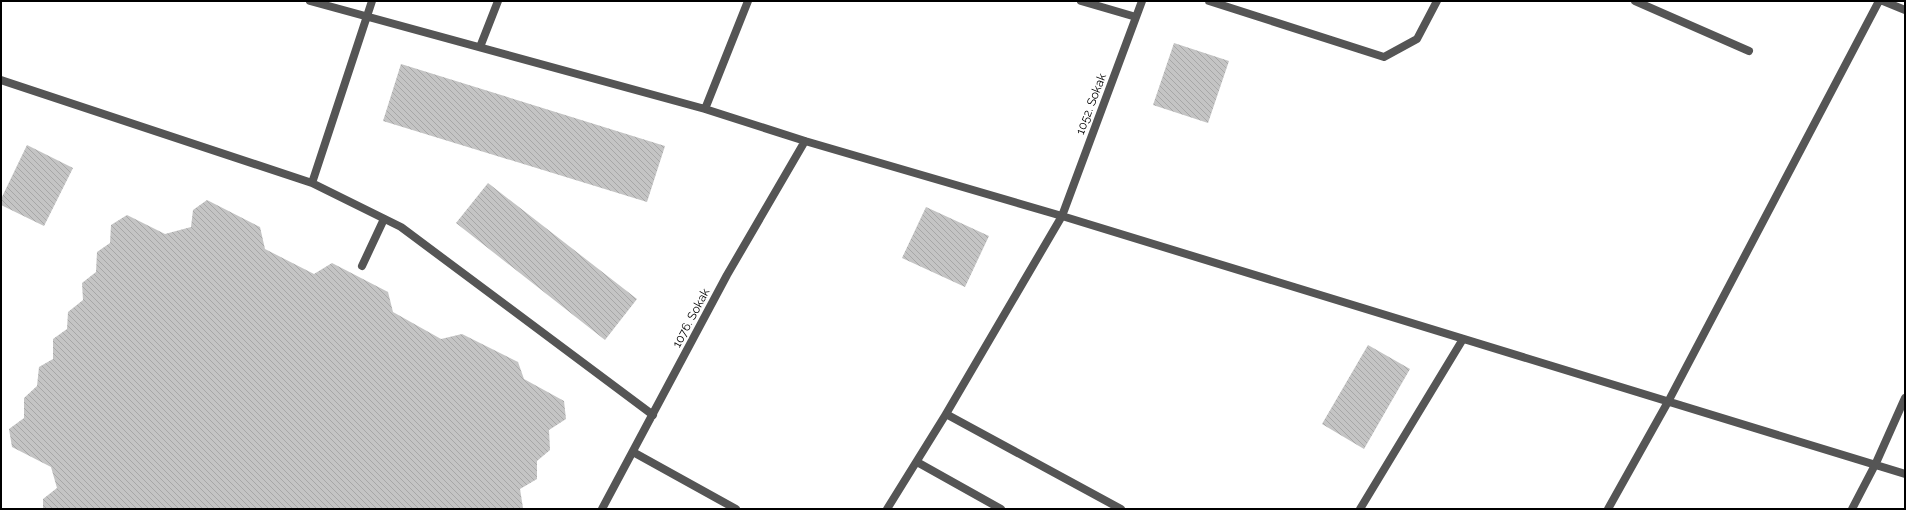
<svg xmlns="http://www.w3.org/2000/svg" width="1906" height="510" font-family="Raleway,sans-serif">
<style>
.building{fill:url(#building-back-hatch)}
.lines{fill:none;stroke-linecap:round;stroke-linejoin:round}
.service{stroke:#555;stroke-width:8}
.minor{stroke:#555;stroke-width:8}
.labels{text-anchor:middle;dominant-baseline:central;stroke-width:3.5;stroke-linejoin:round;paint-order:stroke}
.street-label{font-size:12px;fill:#000;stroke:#fff}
</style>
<defs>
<pattern id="building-back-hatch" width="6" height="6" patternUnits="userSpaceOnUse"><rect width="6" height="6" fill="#c4c4c4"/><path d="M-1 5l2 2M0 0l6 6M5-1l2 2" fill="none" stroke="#a7a7a7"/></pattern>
</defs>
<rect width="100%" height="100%" fill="#fff"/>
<path class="building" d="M 1174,43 L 1229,61 L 1208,123 L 1153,105 Z
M 401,64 L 665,146 L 647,202 L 383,121 Z
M 27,145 L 73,168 L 44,226 L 1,205 L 1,199 Z
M 488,183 L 637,299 L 605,340 L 456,223 Z
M 207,200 L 260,227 L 265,249 L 314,274 L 332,263 L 388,292 L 393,312 L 441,339 L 462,334 L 518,362 L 524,379 L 564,401 L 566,419 L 549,430 L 550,450 L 537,461 L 537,479 L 520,489 L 523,508 L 43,509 L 43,499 L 57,488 L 51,467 L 12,447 L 9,429 L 24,418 L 24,398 L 37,386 L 39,367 L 53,359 L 53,339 L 67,329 L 68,312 L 83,300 L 82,283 L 96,272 L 97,252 L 110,243 L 111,225 L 127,215 L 165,234 L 191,227 L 193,210 Z
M 926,207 L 989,236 L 965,287 L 902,258 Z
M 1368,345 L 1410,369 L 1364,449 L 1322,424 Z"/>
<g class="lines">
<path class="service" d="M 362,266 L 384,219"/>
<path class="minor" d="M 310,1 L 705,109 L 805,141 L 1062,216 L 1905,474
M 1081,1 L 1136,17
M 1209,1 L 1384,57 L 1417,39 L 1437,1
M 1635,1 L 1749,51
M 1883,1 L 1905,10
M 480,47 L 498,1
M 1,80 L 312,183 L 401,227 L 653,415
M 705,109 L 748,1
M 312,183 L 372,1
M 946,414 L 1121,509
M 633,452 L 736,509
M 917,462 L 1001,509
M 602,509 L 727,275 L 805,141
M 887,509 L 946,414 L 1062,216 L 1142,1
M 1360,509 L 1463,339
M 1608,509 L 1669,400 L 1879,1
M 1852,509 L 1876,463 L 1905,398"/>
</g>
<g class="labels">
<g class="street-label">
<text transform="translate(1091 104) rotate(-69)">1052. Sokak</text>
<text transform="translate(691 318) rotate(-62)">1076. Sokak</text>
</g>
</g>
<rect width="1906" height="510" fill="none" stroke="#000000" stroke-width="4"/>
</svg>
